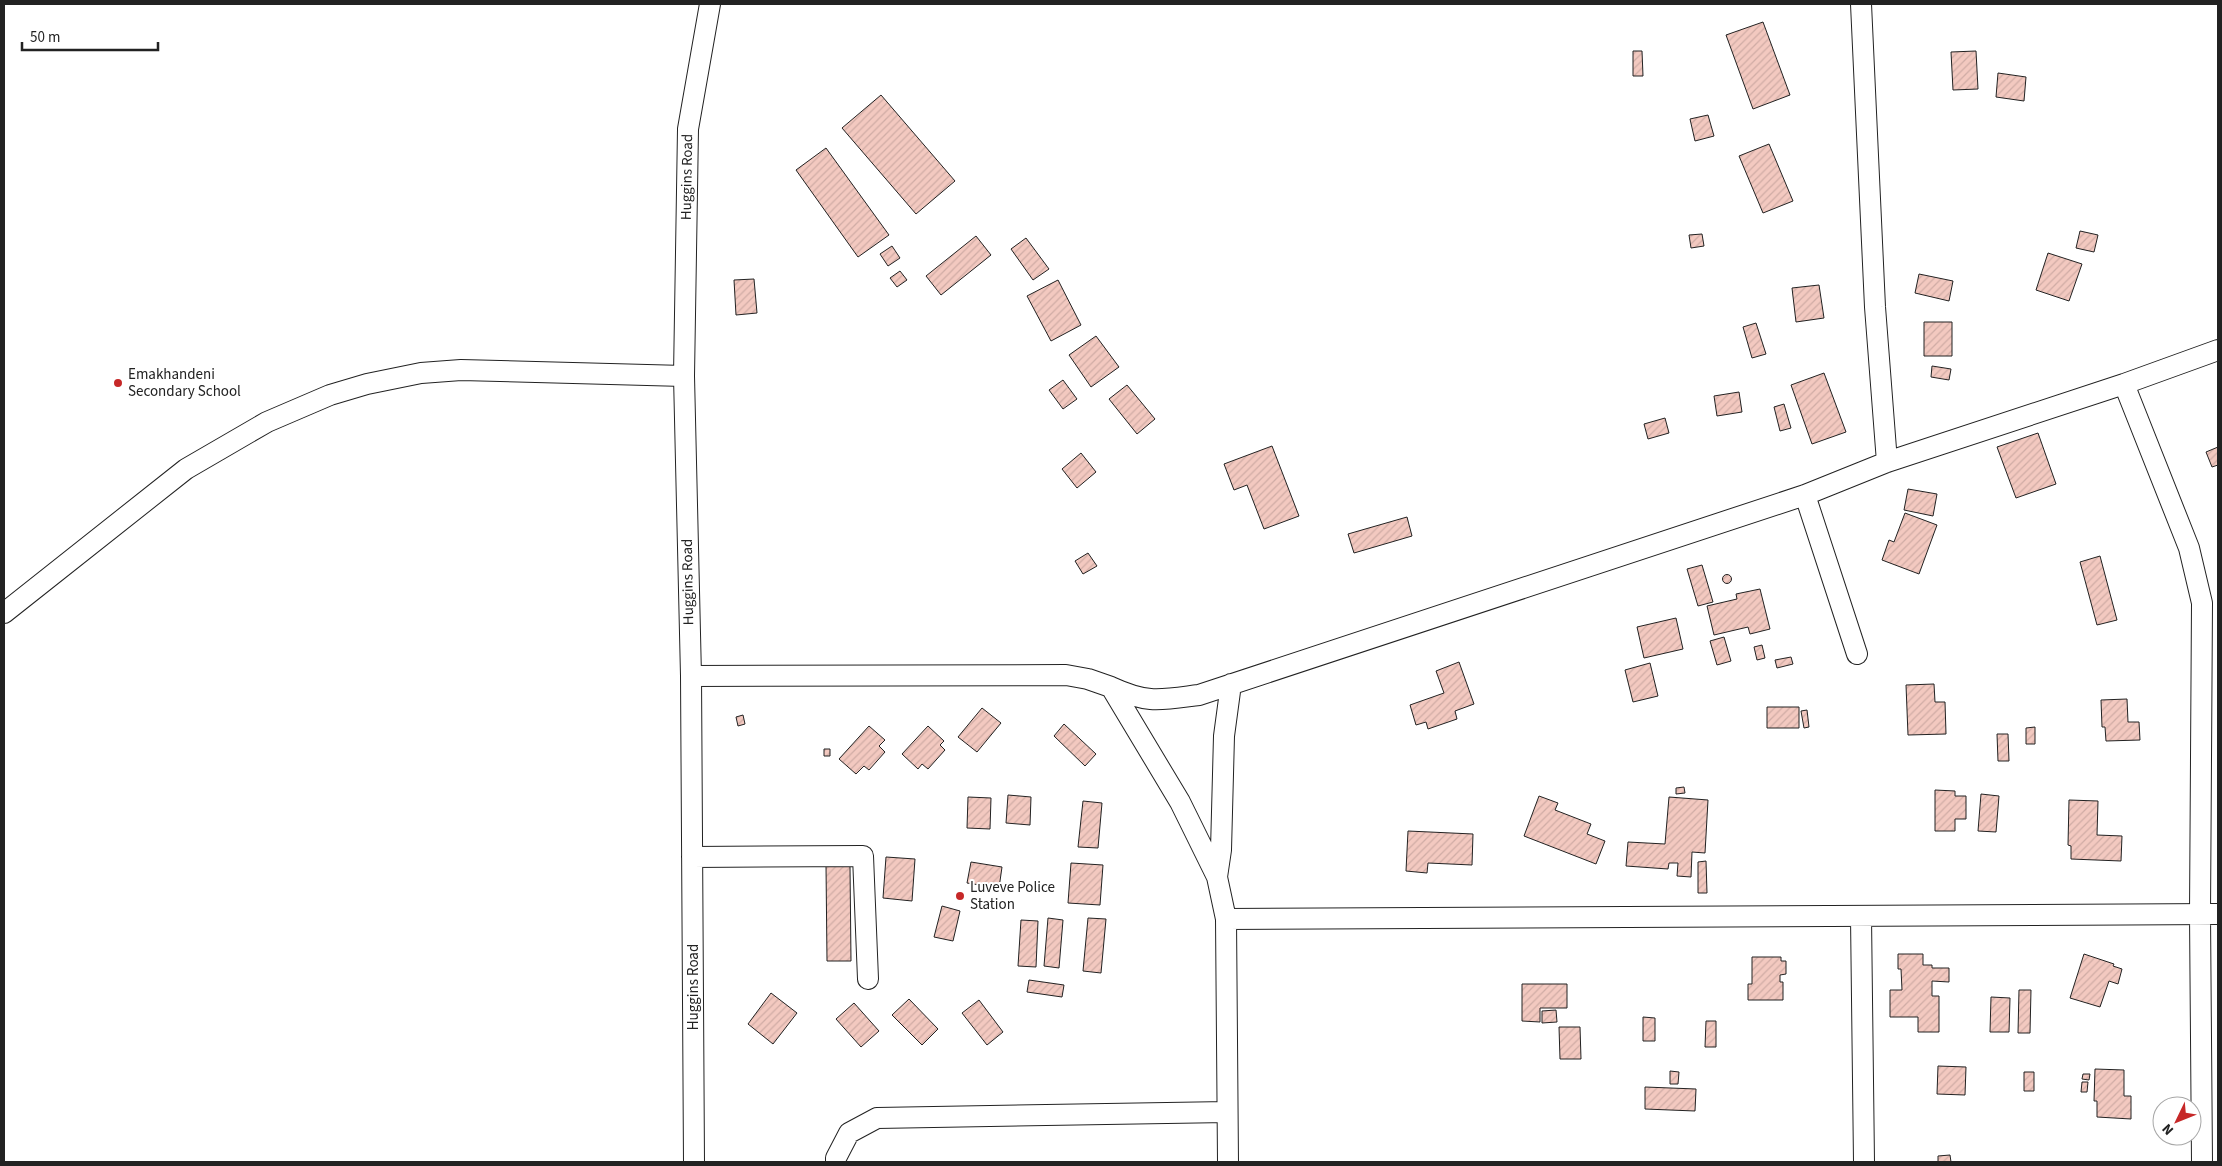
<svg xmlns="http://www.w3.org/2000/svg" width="2222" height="1166" font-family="'Source Sans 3',sans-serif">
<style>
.building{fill:url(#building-hatch);stroke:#222}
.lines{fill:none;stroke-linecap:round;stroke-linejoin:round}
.minor-casing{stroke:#222;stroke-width:22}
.minor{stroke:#fff;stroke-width:20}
.poi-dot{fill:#c62828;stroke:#fff;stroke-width:2}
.labels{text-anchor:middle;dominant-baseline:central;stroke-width:4;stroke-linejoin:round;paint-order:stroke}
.street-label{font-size:15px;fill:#222;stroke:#fff}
.poi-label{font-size:15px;fill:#222;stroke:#fff;text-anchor:start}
</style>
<defs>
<pattern id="building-hatch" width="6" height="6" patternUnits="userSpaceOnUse" patternTransform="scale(1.25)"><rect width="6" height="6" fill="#f3c9c0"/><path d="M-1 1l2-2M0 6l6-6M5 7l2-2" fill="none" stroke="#d0aca5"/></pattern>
</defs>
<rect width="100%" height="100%" fill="#fff"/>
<path class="building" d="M 1763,22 L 1790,95 L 1753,109 L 1726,35 Z
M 1633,51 L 1642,51 L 1643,76 L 1633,76 Z
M 1976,51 L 1978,89 L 1953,90 L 1951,52 Z
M 1998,73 L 2026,77 L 2024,101 L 1996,97 Z
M 881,95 L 955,181 L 916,214 L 842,128 Z
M 1708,115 L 1714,136 L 1695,141 L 1690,119 Z
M 1769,144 L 1793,201 L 1763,213 L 1739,156 Z
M 826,148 L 889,235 L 858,257 L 796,170 Z
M 2080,231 L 2098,235 L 2094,252 L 2076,248 Z
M 1702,234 L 1704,246 L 1691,248 L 1689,235 Z
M 976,236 L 991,255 L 941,295 L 926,276 Z
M 1026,238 L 1049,269 L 1033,280 L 1011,249 Z
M 892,246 L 900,258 L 888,266 L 880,254 Z
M 2048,253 L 2082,264 L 2069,301 L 2036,290 Z
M 900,271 L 907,280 L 897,287 L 890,278 Z
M 1919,274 L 1953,281 L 1949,301 L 1915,293 Z
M 754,279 L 757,313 L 736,315 L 734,280 Z
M 1058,280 L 1081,325 L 1051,341 L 1027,296 Z
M 1819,285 L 1824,318 L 1796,322 L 1792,288 Z
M 1924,322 L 1952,322 L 1952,356 L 1924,356 Z
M 1756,323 L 1766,354 L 1752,358 L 1743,327 Z
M 1096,336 L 1119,367 L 1091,387 L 1069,355 Z
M 1932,366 L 1951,369 L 1949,380 L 1931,377 Z
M 1824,373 L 1846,432 L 1812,444 L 1791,385 Z
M 1063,380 L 1077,399 L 1063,409 L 1049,390 Z
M 1127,385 L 1155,419 L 1137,434 L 1109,399 Z
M 1739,392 L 1742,412 L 1717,416 L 1714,396 Z
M 1784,404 L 1791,428 L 1780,431 L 1774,407 Z
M 1665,418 L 1669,433 L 1648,439 L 1644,424 Z
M 2038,433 L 2056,484 L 2016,498 L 1997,447 Z
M 1272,446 L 1299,516 L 1264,529 L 1247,485 L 1234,490 L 1224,464 Z
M 2218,447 L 2218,465 L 2212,467 L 2206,452 Z
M 1081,453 L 1096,472 L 1077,488 L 1062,469 Z
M 1908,489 L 1937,494 L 1933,516 L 1904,510 Z
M 1905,513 L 1937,525 L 1919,574 L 1882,560 L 1889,540 L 1894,542 Z
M 1407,517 L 1412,536 L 1354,553 L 1348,534 Z
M 1088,553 L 1097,566 L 1083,574 L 1075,561 Z
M 2100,556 L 2117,620 L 2097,625 L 2080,562 Z
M 1702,565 L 1713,602 L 1698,606 L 1687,569 Z
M1722.5 579a4.5 4.5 0 1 1 9 0a4.5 4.5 0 1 1-9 0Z
M 1760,589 L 1770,629 L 1750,634 L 1748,627 L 1714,635 L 1707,606 L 1737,599 L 1736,594 Z
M 1676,618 L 1683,649 L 1644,658 L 1637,627 Z
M 1724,637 L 1731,661 L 1717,665 L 1710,641 Z
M 1762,645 L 1765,658 L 1757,660 L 1754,647 Z
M 1791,657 L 1793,664 L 1777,668 L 1775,660 Z
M 1459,662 L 1474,704 L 1455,711 L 1457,719 L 1428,729 L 1426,722 L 1416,725 L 1410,705 L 1444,693 L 1436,671 Z
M 1650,663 L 1658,696 L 1633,702 L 1625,670 Z
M 1934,684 L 1935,702 L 1945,702 L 1946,734 L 1908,735 L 1906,685 Z
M 2127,699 L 2128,722 L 2139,722 L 2140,740 L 2106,741 L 2105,727 L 2102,727 L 2101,700 Z
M 1767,707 L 1799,707 L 1799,728 L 1767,728 Z
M 982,708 L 1001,723 L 977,752 L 958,737 Z
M 1807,710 L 1809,727 L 1804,728 L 1801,711 Z
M 743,715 L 745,724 L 738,726 L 736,717 Z
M 1064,724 L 1096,754 L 1085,766 L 1054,736 Z
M 869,726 L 885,740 L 879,746 L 885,752 L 869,770 L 864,766 L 856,774 L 839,759 Z
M 928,726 L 944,741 L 940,745 L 945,750 L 928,769 L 922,764 L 918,769 L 902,754 Z
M 2035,727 L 2035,744 L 2026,744 L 2026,728 Z
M 1997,734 L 2008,734 L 2009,761 L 1998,761 Z
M 824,749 L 830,749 L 830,756 L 824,756 Z
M 1684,787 L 1685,793 L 1676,794 L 1676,788 Z
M 1935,790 L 1955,791 L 1955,796 L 1966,796 L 1966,819 L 1955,819 L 1955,831 L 1935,831 Z
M 1981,794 L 1999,796 L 1996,832 L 1978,831 Z
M 1008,795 L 1031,797 L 1030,825 L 1006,823 Z
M 1539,796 L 1558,803 L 1555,810 L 1591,824 L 1587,834 L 1605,841 L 1596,864 L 1524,836 Z
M 968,797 L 991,798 L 990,829 L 967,828 Z
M 1669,797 L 1708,800 L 1705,853 L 1692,852 L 1691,877 L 1677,876 L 1678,863 L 1669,863 L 1668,869 L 1626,866 L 1628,842 L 1665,844 Z
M 2069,800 L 2098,801 L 2097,835 L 2122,836 L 2121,861 L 2071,859 L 2071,846 L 2068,845 Z
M 1083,801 L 1102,803 L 1098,848 L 1078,847 Z
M 1408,831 L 1473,834 L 1472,865 L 1428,863 L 1427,873 L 1406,871 Z
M 886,857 L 915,859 L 912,901 L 883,898 Z
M 1706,861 L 1707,893 L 1698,893 L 1698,862 Z
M 971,862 L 1002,867 L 999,888 L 967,883 Z
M 1071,863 L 1103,865 L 1100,905 L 1068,903 Z
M 826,866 L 850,866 L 851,961 L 827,961 Z
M 942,906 L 960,911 L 953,941 L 934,937 Z
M 1048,918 L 1063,920 L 1059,968 L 1044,966 Z
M 1088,918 L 1106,919 L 1101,973 L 1083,971 Z
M 1021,920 L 1038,921 L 1036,967 L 1018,966 Z
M 1898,954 L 1923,954 L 1923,965 L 1932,965 L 1932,968 L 1949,968 L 1949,982 L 1932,981 L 1932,996 L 1939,996 L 1939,1032 L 1918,1032 L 1918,1017 L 1890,1017 L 1890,990 L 1902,990 L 1901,969 L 1898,969 Z
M 2084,954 L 2114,964 L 2113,966 L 2122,969 L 2118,984 L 2109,981 L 2100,1007 L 2070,998 Z
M 1752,957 L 1781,957 L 1781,961 L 1786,961 L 1786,974 L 1780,975 L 1780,982 L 1783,982 L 1783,1000 L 1748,1000 L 1748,984 L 1752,984 Z
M 1029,980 L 1064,985 L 1062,997 L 1027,992 Z
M 1522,984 L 1567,984 L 1567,1008 L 1540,1008 L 1540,1022 L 1522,1021 Z
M 2019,990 L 2031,990 L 2030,1033 L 2018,1033 Z
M 771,993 L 797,1013 L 773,1044 L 748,1024 Z
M 1991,997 L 2010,998 L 2009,1032 L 1990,1032 Z
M 909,999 L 938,1029 L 922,1045 L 892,1015 Z
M 979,1000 L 1003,1032 L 987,1045 L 962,1013 Z
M 854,1003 L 879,1031 L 861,1047 L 836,1019 Z
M 1556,1010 L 1557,1022 L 1542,1023 L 1542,1011 Z
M 1643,1017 L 1655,1018 L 1655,1041 L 1643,1041 Z
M 1706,1021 L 1716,1021 L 1716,1047 L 1705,1047 Z
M 1559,1027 L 1580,1027 L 1581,1059 L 1560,1059 Z
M 1938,1066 L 1966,1067 L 1965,1095 L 1937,1094 Z
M 2095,1069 L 2124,1070 L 2124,1096 L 2131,1096 L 2131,1119 L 2097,1117 L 2097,1101 L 2094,1101 Z
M 1670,1071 L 1679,1072 L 1678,1084 L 1670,1084 Z
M 2024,1072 L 2034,1072 L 2034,1091 L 2024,1091 Z
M 2083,1074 L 2090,1074 L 2089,1080 L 2082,1079 Z
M 2082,1082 L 2088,1082 L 2087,1092 L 2081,1092 Z
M 1645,1087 L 1696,1089 L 1695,1111 L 1645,1109 Z
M 1950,1155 L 1951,1162 L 1938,1162 L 1938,1156 Z"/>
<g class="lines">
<defs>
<path id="minor" d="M 1861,4 L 1875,307 L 1887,462
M 2124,384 L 2189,548 L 2202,603 L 2200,914 L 2202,1162
M 1805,495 L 1857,654
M 4,613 L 186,469 L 267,422 L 330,395 L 367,384 L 421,373 L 461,370 L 684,376
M 691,676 L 1066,675 L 1088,679 L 1111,687 L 1180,802 L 1217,877 L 1226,919 L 1228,1162
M 1111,687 C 1148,704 1160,700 1199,695 L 1805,495 L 1887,462 L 2124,384 L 2218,350
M 692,857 L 863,856 L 868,979
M 1217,877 L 1221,850 L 1224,736 L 1231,684
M 1861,917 L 1864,1162
M 1226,919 L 2218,914
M 694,1162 L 691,676 L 684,376 L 688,129 L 710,4
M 836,1162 L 836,1158 L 849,1133 L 877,1118 L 1227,1112"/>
</defs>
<use href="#minor" class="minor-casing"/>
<use href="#minor" class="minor"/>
</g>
<g class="poi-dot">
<circle cx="118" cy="383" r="5"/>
<circle cx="960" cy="896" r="5"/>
</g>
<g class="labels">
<g class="street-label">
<text transform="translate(687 177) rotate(-89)">Huggins Road</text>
<text transform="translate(688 582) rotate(-91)">Huggins Road</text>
<text transform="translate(693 987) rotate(-90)">Huggins Road</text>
</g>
<g class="poi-label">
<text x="128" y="374">Emakhandeni<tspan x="128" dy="17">Secondary School</tspan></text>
<text x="970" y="887">Luveve Police<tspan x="970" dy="17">Station</tspan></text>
</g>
</g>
<rect width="2222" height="1166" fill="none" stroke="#222222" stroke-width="10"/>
<g transform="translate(2177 1121) rotate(227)"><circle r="24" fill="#ffffff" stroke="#a7a7a7"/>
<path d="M0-4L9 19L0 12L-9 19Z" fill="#c62828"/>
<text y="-8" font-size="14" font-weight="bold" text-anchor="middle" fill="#222222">N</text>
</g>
<path d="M22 42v8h136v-8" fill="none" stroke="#222222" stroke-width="2.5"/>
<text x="30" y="42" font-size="15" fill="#222222" stroke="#ffffff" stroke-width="4" paint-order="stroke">50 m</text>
</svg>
